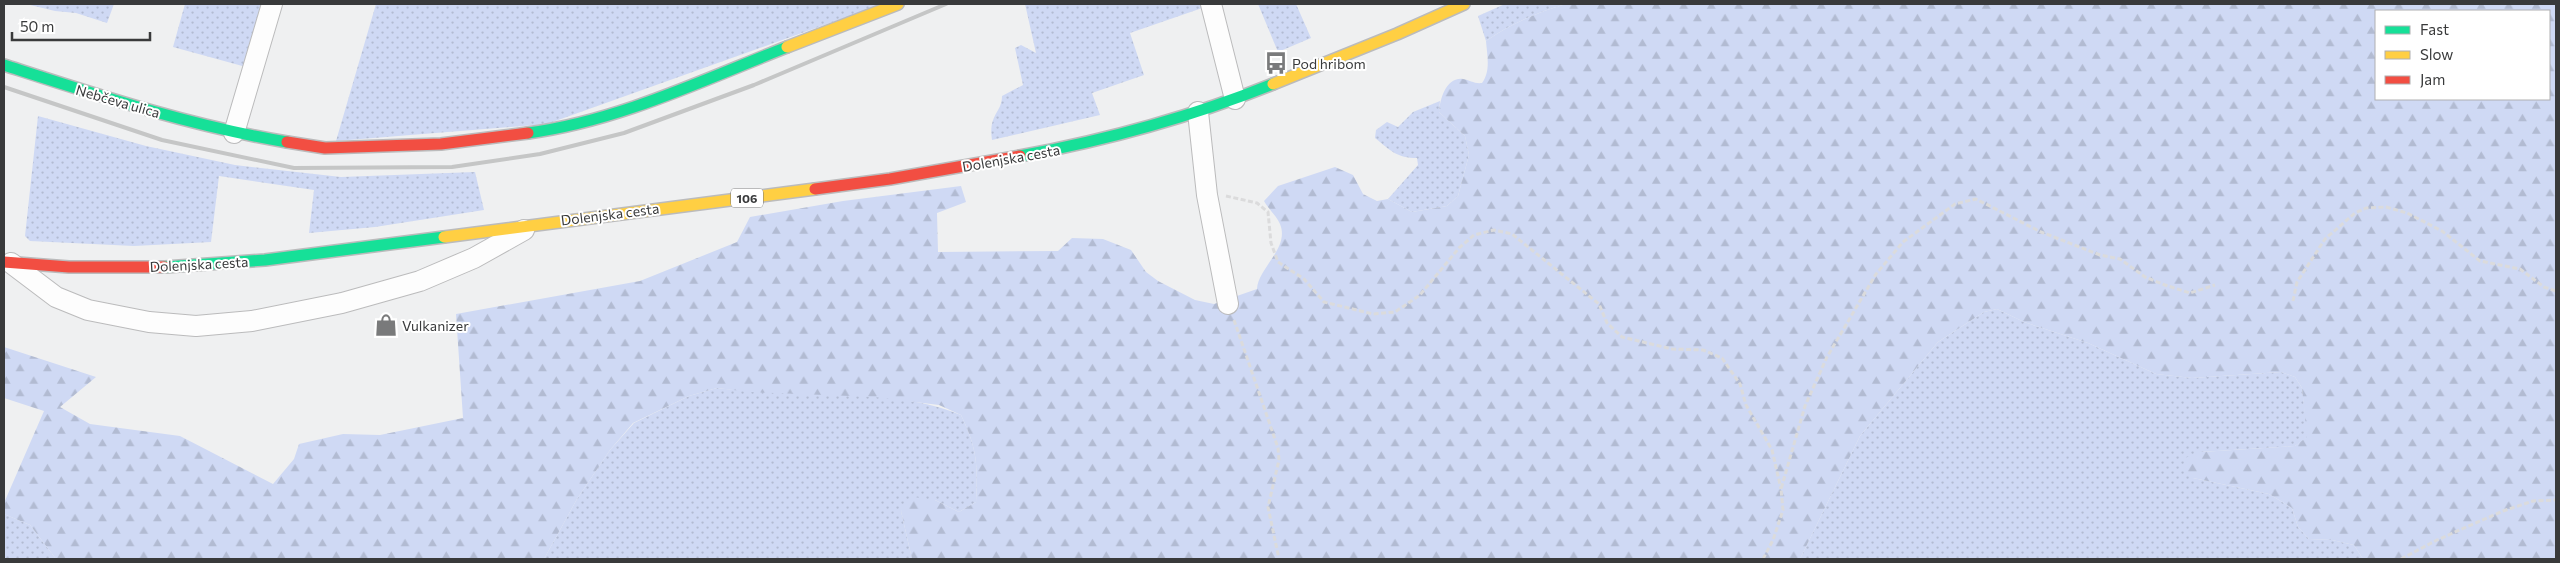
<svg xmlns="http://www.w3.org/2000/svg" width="2560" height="563" font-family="Commissioner,sans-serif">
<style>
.grass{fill:url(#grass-dots)}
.forest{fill:url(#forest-firs);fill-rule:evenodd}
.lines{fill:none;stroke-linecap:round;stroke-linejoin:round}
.street-casing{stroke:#bbbbbc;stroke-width:22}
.fast-casing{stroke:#bbbbbc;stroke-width:14}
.slow-casing{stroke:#bbbbbc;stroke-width:14}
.jam-casing{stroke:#bbbbbc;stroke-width:14}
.path{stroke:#dbdbdc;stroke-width:3;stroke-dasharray:5 2.5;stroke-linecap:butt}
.street{stroke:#fdfdfd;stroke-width:20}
.fast{stroke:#16e098;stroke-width:11}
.slow{stroke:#ffcf43;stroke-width:11}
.jam{stroke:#f24e42;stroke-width:11}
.rail{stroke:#c5c6c6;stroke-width:4}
.labels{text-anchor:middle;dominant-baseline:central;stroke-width:4;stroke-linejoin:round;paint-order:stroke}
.shield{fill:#fff;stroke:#747576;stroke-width:1}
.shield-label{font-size:12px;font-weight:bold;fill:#393a3b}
.poi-label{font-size:14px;fill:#393a3b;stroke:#fff;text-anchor:start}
.street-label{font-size:14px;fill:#393a3b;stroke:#fff}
</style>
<defs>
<pattern id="grass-dots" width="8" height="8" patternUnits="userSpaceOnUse" patternTransform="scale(1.25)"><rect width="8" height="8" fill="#cfd9f4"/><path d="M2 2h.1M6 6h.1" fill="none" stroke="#b2bbd2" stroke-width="1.8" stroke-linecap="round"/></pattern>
<pattern id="forest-firs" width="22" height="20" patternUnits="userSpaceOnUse" patternTransform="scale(1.25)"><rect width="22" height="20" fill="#cfd9f4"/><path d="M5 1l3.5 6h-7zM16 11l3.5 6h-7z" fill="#b2bbd2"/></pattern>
</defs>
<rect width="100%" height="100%" fill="#eff0f1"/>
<path class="grass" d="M 26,4 L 114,4 L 107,23 L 76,13 L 55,11 Z
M 185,4 L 264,4 L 246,67 L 173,47 Z
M 376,4 L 883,4 L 547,124 L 336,141 Z
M 1025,4 L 1207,4 L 1208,6 L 1130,33 L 1144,75 L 1092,93 L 1100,115 L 992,140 C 988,114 1002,113 1002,96 L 1023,85 L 1015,48 L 1021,45 L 1036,53 Z
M 1258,4 L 1296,4 L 1311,38 L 1278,52 Z
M 1505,4 L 1566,4 C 1538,12 1510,24 1486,41 L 1478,16 Z
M 1440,101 L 1439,112 L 1465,136 L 1469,155 L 1458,196 L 1447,206 L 1412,212 L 1388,199 L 1418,165 L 1417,158 C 1397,158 1391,151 1375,138 L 1376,130 L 1387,122 L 1398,127 L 1413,112 Z
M 38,116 L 146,146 L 235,165 L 341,177 L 475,172 L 484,210 L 375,227 L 309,233 L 314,190 L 219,176 L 211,242 L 134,246 L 30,241 L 25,236 Z
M 1997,309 L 2024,322 L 2088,343 L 2156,374 L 2192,378 L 2281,372 L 2295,377 L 2302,388 L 2308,437 L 2295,446 L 2201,452 L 2193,478 L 2269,494 L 2292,508 L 2298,527 L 2309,539 L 2332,540 L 2354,545 L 2363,559 L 1800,559 L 1860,436 L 1938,342 L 1984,312 Z
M 717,388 C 791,397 894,386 961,415 C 977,448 978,465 976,502 L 959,512 L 935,500 L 901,511 L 912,559 L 544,559 L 577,499 L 610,450 L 634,423 L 689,396 Z
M 4,514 L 30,525 L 56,559 L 4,559 Z"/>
<path class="forest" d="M 1566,4 L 2556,4 L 2556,559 L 2363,559 L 2354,545 L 2332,540 L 2309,539 L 2298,527 L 2292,508 L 2269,494 L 2193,478 L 2185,470 L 2185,458 L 2201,452 L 2295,446 L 2307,437 L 2302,388 L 2295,377 L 2281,372 L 2192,378 L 2156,374 L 2088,343 L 2024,322 L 1997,309 L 1984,312 L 1938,342 L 1860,436 L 1800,559 L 912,559 L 901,511 L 913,497 L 935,500 L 959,512 L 976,502 C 978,465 977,448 961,415 L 939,405 L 875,397 L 749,392 L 717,388 L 689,396 L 633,423 L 610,450 L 577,499 L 544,559 L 56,559 L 30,525 L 4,514 L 4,503 L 44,411 L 4,398 L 4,347 L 96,377 L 60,407 L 90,424 L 180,436 L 273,484 L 294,459 L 299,444 L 343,434 L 380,435 L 463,418 L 456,314 L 640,281 L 737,242 L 750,217 L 843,201 L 961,186 L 966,202 L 937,213 L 938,252 L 1058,251 L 1072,238 L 1103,239 L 1131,250 L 1146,272 L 1158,281 L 1195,300 L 1214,304 L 1257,289 C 1258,268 1290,248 1280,224 C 1277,216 1268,209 1264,201 L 1278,186 L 1335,167 L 1353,175 L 1363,194 L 1377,201 L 1388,199 L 1412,212 L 1447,206 L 1458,196 L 1469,155 L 1465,136 L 1439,112 C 1440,99 1446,77 1463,79 C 1470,80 1474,84 1482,83 C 1491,71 1487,55 1486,41 C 1510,24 1538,12 1566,4 ZM 2376,11 L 2549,11 L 2549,99 L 2376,99 Z"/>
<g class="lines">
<defs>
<path id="street" d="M 1211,4 L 1235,99
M 1198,112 L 1207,195 L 1228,304
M 234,133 L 272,4
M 11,263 L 56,297 L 88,310 L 149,322 L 196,326 L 252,321 L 342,303 L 420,281 L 474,258 L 524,230"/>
<path id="fast" d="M 4,65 C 97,95 190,126 287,142
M 528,133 C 618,121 703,80 787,47
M 1020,156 C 1107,140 1191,117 1273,84
M 165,267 L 265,260 L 444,237"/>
<path id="slow" d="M 787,47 L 898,4
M 1273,84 L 1397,34 L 1464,4
M 444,237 L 815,189"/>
<path id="jam" d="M 287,142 L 325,148 L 441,144 L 528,133
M 815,189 L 890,179 L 1020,156
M 4,262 L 69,267 L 165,267"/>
</defs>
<use href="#street" class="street-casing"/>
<use href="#fast" class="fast-casing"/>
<use href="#slow" class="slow-casing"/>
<use href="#jam" class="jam-casing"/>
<path class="path" d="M 1226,196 L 1257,203 L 1268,212 L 1271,243 L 1278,262 L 1304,279 L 1324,302 L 1373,314 L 1395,312 L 1420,295 L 1459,248 L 1474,235 L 1494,230 L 1512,234 L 1599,304 L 1607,323 L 1622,337 L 1672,349 L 1703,350 L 1722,358 L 1740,384 L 1746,405 L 1772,450 L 1781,489
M 2293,301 L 2297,282 L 2325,239 L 2355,213 L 2366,208 L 2386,207 L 2407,213 L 2442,231 L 2480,261 L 2520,269 L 2544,287 L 2556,291
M 1234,320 L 1278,448 L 1279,460 L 1268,507 L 1279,559
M 1763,559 L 1773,540 L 1783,510 L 1781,489 L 1805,406 L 1827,357 L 1876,274 L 1903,242 L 1955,204 L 1976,199 L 2041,232 L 2100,255 L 2120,259 L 2145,277 L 2165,285 L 2190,293 L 2215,285
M 2401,559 L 2437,540 L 2503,511 L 2533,501 L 2556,500"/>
<use href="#street" class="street"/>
<use href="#fast" class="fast"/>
<use href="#slow" class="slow"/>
<use href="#jam" class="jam"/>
<path class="rail" d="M 4,87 L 162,140 L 294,168 L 452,167 L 540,154 L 624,133 L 754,85 L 946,4"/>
</g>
<defs>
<symbol id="bus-bare" viewBox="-9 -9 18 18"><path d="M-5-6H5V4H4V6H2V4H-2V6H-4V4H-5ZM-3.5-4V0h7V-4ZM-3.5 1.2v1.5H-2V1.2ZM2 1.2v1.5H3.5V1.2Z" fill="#797a7b" stroke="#fff" stroke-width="2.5" paint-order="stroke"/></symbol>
<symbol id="shop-bare" viewBox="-9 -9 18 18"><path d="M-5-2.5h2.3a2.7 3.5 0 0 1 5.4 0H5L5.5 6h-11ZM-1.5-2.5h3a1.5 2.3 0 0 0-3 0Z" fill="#797a7b" stroke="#fff" stroke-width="2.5" paint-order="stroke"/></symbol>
</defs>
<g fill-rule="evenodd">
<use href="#bus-bare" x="1260" y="47" width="32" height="32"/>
<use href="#shop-bare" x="370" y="309" width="32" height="32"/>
</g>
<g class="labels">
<rect class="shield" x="731" y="188.5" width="32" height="19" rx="4"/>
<g class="shield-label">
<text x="747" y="198">106</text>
</g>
<g class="poi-label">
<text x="1292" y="63">Pod hribom</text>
<text x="402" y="325">Vulkanizer</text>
</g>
<g class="street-label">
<text transform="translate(118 101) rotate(16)">Nebčeva ulica</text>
<text transform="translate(1011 158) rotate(-10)">Dolenjska cesta</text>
<text transform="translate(610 214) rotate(-7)">Dolenjska cesta</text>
<text transform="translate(199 264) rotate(-3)">Dolenjska cesta</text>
</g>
</g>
<rect width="2560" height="563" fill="none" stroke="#393a3b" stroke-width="10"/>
<rect x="2375" y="10" width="175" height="90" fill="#ffffff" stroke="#b0b0b1"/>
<rect x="2385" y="26" width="25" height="8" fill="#16e098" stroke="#b0b0b1"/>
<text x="2420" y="35" font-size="15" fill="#393a3b">Fast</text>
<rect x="2385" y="51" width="25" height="8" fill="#ffcf43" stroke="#b0b0b1"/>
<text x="2420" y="60" font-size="15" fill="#393a3b">Slow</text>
<rect x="2385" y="76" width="25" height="8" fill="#f24e42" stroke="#b0b0b1"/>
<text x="2420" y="85" font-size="15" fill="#393a3b">Jam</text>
<path d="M12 32v8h138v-8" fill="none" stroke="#393a3b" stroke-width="2.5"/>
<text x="20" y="32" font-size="15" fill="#393a3b" stroke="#ffffff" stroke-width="4" paint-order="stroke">50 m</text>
</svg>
